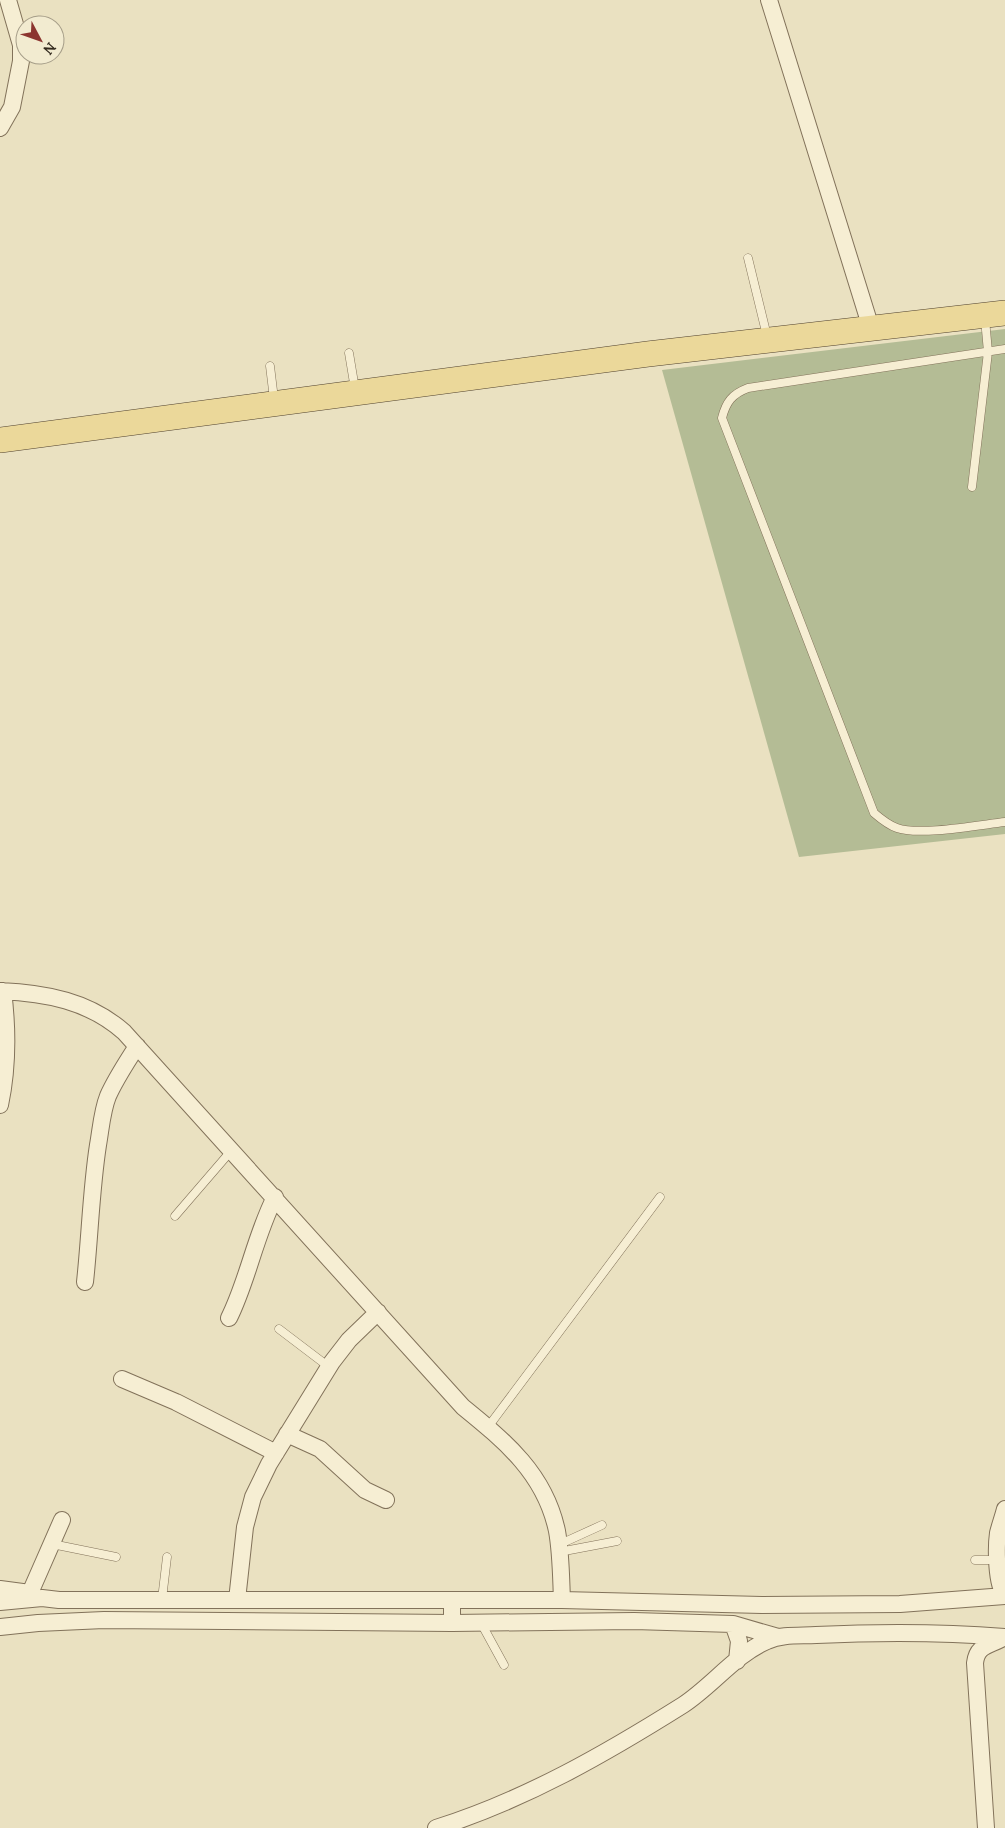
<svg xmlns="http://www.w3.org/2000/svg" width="1005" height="1828" font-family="Lora,serif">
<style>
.cemetery{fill:#b4bc95}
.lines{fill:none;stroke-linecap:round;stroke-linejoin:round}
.lane-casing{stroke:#82725a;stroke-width:9}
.street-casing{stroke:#82725a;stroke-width:18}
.primary-casing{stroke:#4f402e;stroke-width:26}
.lane{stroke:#f6eed3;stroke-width:8}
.street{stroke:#f6eed3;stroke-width:16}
.primary{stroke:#ebd89a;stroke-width:25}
</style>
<rect width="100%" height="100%" fill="#eae1c1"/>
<path class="cemetery" d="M 1005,329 L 1005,834 L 799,857 L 662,370 Z"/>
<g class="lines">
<defs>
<path id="lane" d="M 748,258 L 767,336
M 1005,349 L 748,388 C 732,394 726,402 722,418 L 874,813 C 881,819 888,825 897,828 C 919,836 979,825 1005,822
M 349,353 L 355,389
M 270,366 L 274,399
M 972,487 L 988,352 L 985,319
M 175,1216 L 231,1151
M 279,1329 L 329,1367
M 488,1427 L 660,1197
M 52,1544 L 116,1557
M 558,1545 L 602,1525
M 559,1552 L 617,1541
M 975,1560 L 997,1560
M 162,1599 L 167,1557
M 481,1623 L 504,1665"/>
<path id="street" d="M 769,0 L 871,328
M 0,128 L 12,107 L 21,61 L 21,45 L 8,0
M 0,991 C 46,993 89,1001 124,1032 L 463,1407 C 506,1442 545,1474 557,1531 C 561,1553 561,1577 562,1600
M 0,1105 C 8,1067 8,1030 3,991
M 85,1282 C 90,1236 91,1190 98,1145 C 101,1128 102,1111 108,1096 C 116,1078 127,1062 137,1046
M 229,1318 C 248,1280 255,1236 275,1197
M 122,1379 L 176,1402 L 276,1453
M 287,1434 L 320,1449 L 365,1490 L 386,1500
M 1005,1509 C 1003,1517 1000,1525 998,1533 C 996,1547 996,1585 1005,1595
M 0,1589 L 30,1593
M 30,1593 L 62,1520
M 237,1600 L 245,1527 L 253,1497 L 269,1464 L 332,1362 L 349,1340 L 378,1312
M 0,1602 L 42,1598 L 59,1600 L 562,1600 L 762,1605 L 900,1604 L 1005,1596
M 452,1623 L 634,1621 L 733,1624 L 778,1637
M 733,1624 L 739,1641 L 737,1661
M 0,1627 L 38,1623 L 104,1620 L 452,1623 L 452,1601
M 436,1828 C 525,1800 605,1754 683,1705 C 712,1686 736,1654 767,1641 C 782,1634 800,1636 816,1635 C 878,1632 943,1632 1005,1637
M 986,1828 L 975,1663 C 977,1645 989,1646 1003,1638"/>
<path id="primary" d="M 0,440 L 648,354 L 1005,313"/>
</defs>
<use href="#lane" class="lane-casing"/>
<use href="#street" class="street-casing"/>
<use href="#primary" class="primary-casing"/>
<use href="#lane" class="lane"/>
<use href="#street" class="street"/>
<use href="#primary" class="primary"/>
</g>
<g transform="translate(40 40) rotate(131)"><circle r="24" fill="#f2ebd0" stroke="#a59d88"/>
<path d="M0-4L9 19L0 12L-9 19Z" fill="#8c352f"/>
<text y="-8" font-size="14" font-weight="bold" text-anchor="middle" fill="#32291d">N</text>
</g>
</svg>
